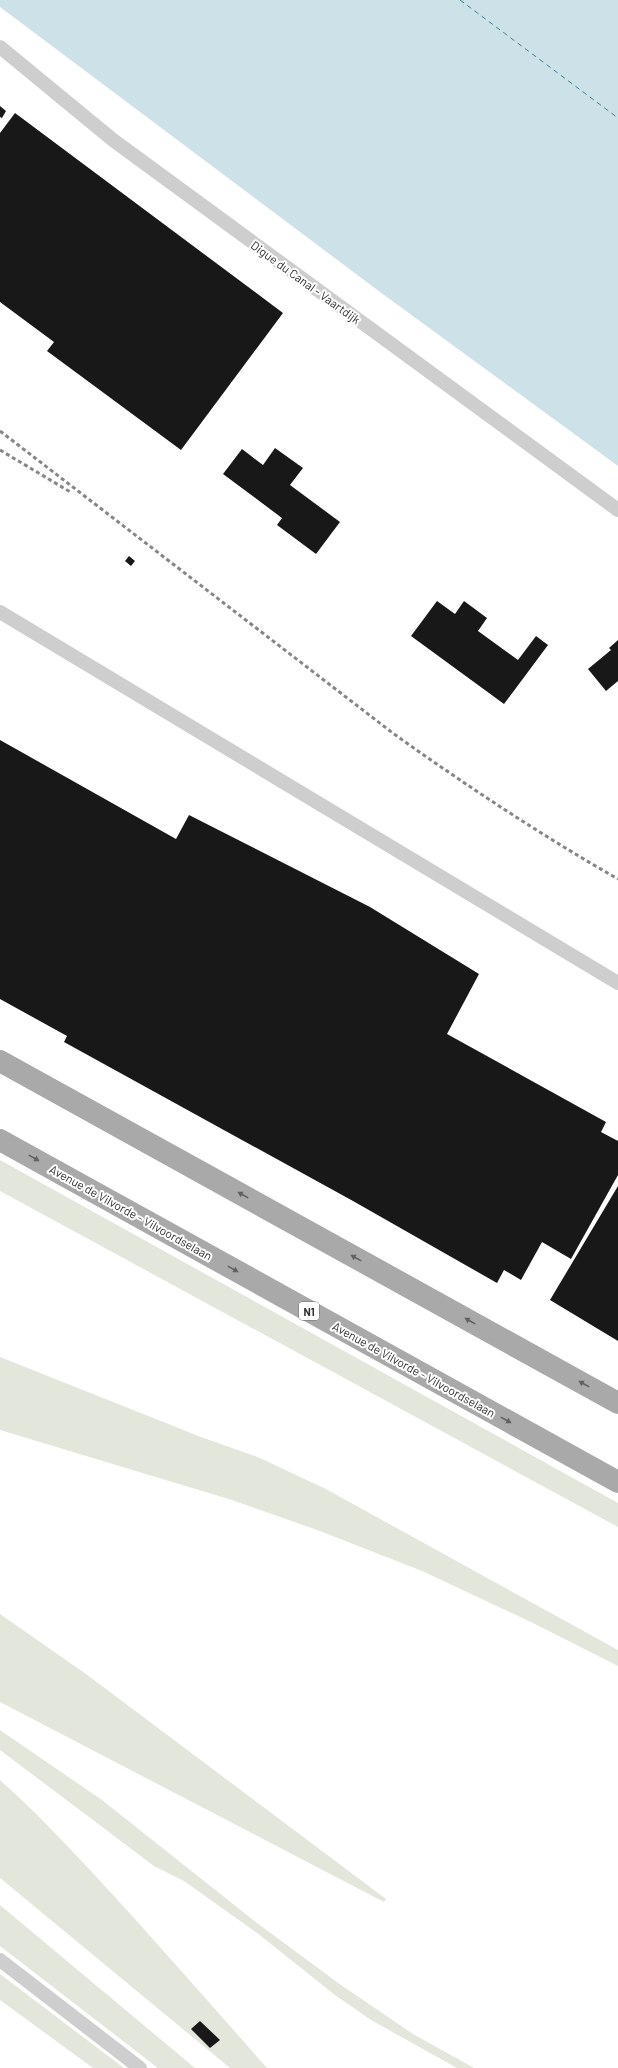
<svg xmlns="http://www.w3.org/2000/svg" width="618" height="2068" font-family="Barlow,sans-serif">
<style>
.green{fill:#e3e7db}
.water{fill:#cce2e8}
.lines{fill:none;stroke-linecap:round;stroke-linejoin:round}
.ferry{stroke:#457d8d;stroke-width:1;stroke-dasharray:5 4;stroke-linecap:butt}
.building{fill:#181818}
.service{stroke:#cecece;stroke-width:14}
.primary{stroke:#a9a9a9;stroke-width:22}
.rail{stroke:#868686;stroke-width:3;stroke-dasharray:4 3;stroke-linecap:butt}
.oneway{fill:#616161}
.labels{text-anchor:middle;dominant-baseline:central;stroke-width:4;stroke-linejoin:round;paint-order:stroke}
.shield{fill:#fff;stroke:#6f6f6f;stroke-width:1}
.shield-label{font-size:11px;font-weight:bold;fill:#313131}
.street-label{font-size:12px;fill:#313131;stroke:#fff}
</style>
<rect width="100%" height="100%" fill="#fff"/>
<path class="green" d="M 0,1160 L 618,1503 L 618,1527 L 0,1191 Z
M 0,1357 L 201,1437 L 260,1458 L 296,1475 L 324,1488 L 618,1650 L 618,1666 L 531,1622 L 422,1571 L 320,1531 L 232,1500 L 0,1430 Z
M 0,1614 L 86,1674 L 386,1899 L 384,1902 L 0,1702 Z
M 0,1730 L 102,1800 L 257,1923 L 341,1985 L 413,2034 L 474,2068 L 457,2068 L 371,2020 L 335,1995 L 257,1933 L 184,1881 L 154,1866 L 0,1750 Z
M 0,1780 C 48,1823 91,1871 135,1919 C 179,1968 223,2018 267,2068 L 230,2068 L 0,1878 Z
M 0,1905 L 195,2068 L 158,2068 L 0,1946 Z
M 0,1974 L 124,2068 L 93,2068 L 0,2000 Z"/>
<path class="water" d="M 0,0 L 618,0 L 618,466 L 380,292 L 0,7 Z"/>
<g class="lines">
<path class="ferry" d="M 460,0 L 618,118"/>
</g>
<path class="building" d="M 0,106 L 6,111 L 2,118 L 0,117 Z
M 15,113 L 283,313 L 181,450 L 47,351 L 54,342 L 0,302 L 0,133 Z
M 275,448 L 303,468 L 290,485 L 340,522 L 316,554 L 277,525 L 282,518 L 223,474 L 242,449 L 263,465 Z
M 129,556 L 135,561 L 131,566 L 125,561 Z
M 437,601 L 455,614 L 464,601 L 487,618 L 478,631 L 518,660 L 536,636 L 548,645 L 504,704 L 411,636 Z
M 618,640 L 618,681 L 606,691 L 588,669 L 611,650 L 609,648 Z
M 0,740 L 176,839 L 189,815 L 370,907 L 479,974 L 447,1034 L 606,1122 L 601,1132 L 618,1141 L 618,1175 L 571,1259 L 542,1242 L 521,1280 L 504,1270 L 497,1283 L 353,1201 L 64,1042 L 67,1036 L 0,999 Z
M 618,1186 L 618,1341 L 550,1300 Z
M 200,2021 L 220,2040 L 210,2048 L 191,2029 Z"/>
<g class="lines">
<path class="service" d="M 0,47 L 113,140 L 618,510
M 0,612 L 618,983
M 0,1960 L 140,2068"/>
<path class="primary" d="M 0,1061 L 618,1403
M 0,1140 L 618,1482"/>
<path class="rail" d="M 0,431 L 394,734 C 467,786 541,835 618,879
M 0,450 L 72,493"/>
</g>
<defs><path id="oneway-solid" d="M-6-.8H1V-3.2L6.5 0L1 3.2V.8H-6Z"/></defs>
<g class="oneway">
<use href="#oneway-solid" transform="translate(34 1158) rotate(29)"/>
<use href="#oneway-solid" transform="translate(243 1195) rotate(-151)"/>
<use href="#oneway-solid" transform="translate(356 1258) rotate(-151)"/>
<use href="#oneway-solid" transform="translate(233 1269) rotate(29)"/>
<use href="#oneway-solid" transform="translate(470 1321) rotate(-151)"/>
<use href="#oneway-solid" transform="translate(584 1384) rotate(-151)"/>
<use href="#oneway-solid" transform="translate(506 1420) rotate(29)"/>
</g>
<g class="labels">
<rect class="shield" x="299" y="1302" width="20" height="18" rx="3"/>
<g class="shield-label">
<text x="309" y="1311">N1</text>
</g>
<g class="street-label">
<text transform="translate(306 282) rotate(36)">Digue du Canal - Vaartdijk</text>
<text transform="translate(131 1212) rotate(29)">Avenue de Vilvorde - Vilvoordselaan</text>
<text transform="translate(414 1369) rotate(29)">Avenue de Vilvorde - Vilvoordselaan</text>
</g>
</g>
</svg>
